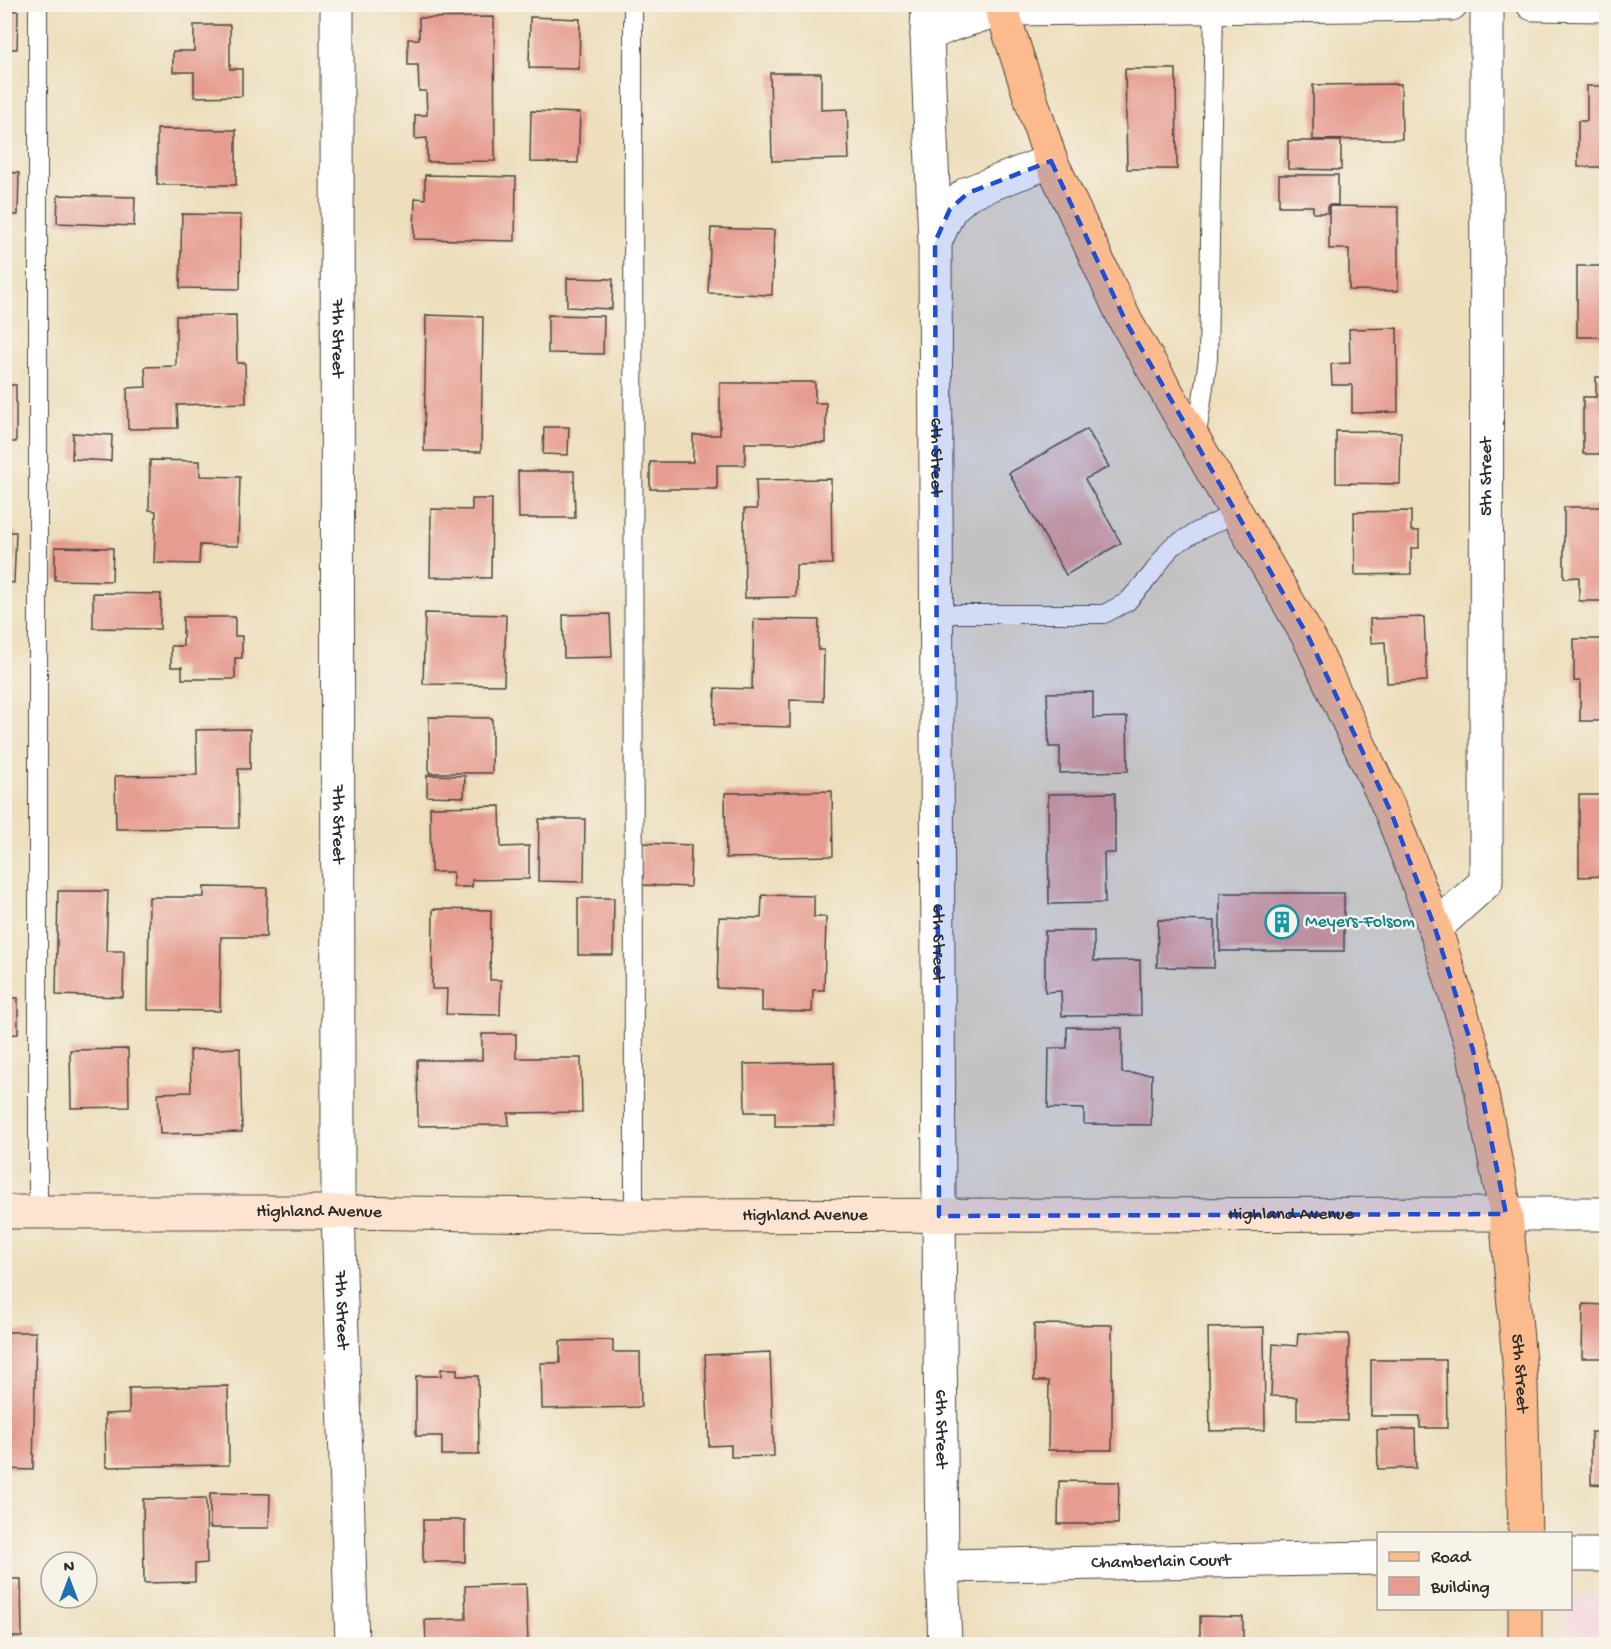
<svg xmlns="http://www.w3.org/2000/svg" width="1611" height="1649" font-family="'Gochi Hand',sans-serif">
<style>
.built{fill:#f4cfdd}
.building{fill:#e69c90}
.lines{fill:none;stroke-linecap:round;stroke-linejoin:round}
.lane-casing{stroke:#484641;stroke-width:20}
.street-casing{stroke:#484641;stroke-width:35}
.secondary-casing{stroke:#484641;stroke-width:35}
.primary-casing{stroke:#484641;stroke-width:35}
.lane{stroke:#fff;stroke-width:18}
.street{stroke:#fff;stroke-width:33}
.secondary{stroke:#fde4d1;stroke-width:33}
.primary{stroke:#fbbb8d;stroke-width:33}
.marked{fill:#1d4ed8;fill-opacity:0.2;stroke:#1d4ed8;stroke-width:4.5;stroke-dasharray:12 8;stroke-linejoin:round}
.labels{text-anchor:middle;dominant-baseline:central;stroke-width:5;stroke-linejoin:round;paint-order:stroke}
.street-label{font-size:18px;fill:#2b2b2b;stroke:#f7f3e8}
.culture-label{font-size:18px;fill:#0d838f;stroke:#f7f3e8;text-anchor:start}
</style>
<rect width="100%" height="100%" fill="#f7f3e8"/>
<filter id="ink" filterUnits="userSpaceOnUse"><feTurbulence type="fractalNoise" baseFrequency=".0167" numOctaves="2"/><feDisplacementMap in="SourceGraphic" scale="12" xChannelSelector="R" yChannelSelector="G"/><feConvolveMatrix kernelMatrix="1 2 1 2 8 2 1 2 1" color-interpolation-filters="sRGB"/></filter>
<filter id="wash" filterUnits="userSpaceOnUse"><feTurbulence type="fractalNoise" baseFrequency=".008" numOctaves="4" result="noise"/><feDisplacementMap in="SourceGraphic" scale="24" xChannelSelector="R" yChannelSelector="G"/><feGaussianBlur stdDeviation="1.35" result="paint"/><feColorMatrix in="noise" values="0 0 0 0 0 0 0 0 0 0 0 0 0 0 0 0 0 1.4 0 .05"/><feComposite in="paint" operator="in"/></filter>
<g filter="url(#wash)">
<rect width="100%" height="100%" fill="#eddebc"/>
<path class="built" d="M 1571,1596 L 1606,1596 L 1606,1644 L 1563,1644 L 1563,1609 L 1570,1608 Z"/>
<g id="blocks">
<path class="building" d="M 4,10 L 18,11 L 17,49 L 4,49 Z
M 494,17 L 495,161 L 427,162 L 427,138 L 415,139 L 415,115 L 427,115 L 426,91 L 419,91 L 418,65 L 408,65 L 408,39 L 419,39 L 419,18 Z
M 530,17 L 580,19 L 579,69 L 529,68 Z
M 194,25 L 230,25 L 230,69 L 242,69 L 242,96 L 194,97 L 194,72 L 173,72 L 173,51 L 194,51 Z
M 1125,69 L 1176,69 L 1177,169 L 1127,169 Z
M 770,73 L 821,73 L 821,110 L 847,109 L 849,159 L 772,161 Z
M 1401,84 L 1402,139 L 1313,140 L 1313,85 Z
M 1587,86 L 1606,86 L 1606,167 L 1578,167 L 1578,121 L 1587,121 Z
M 531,111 L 580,113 L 578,163 L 530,162 Z
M 157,129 L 236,130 L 236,185 L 157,185 Z
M 1288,141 L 1341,141 L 1341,170 L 1288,169 Z
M 4,172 L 19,173 L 18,215 L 4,215 Z
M 425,175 L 516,177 L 515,241 L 414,239 L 415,198 L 425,199 Z
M 1279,175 L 1338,175 L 1338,205 L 1328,205 L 1328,213 L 1313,213 L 1313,206 L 1279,206 Z
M 58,195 L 135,197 L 134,226 L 57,223 Z
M 1329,206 L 1398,207 L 1398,291 L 1349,290 L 1349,249 L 1329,249 Z
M 182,214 L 241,215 L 240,289 L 180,288 Z
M 711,228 L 774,230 L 772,295 L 708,293 Z
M 1577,266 L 1606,266 L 1606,337 L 1577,337 Z
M 567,278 L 613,279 L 612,309 L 567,307 Z
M 236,315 L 237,363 L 245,363 L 246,403 L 177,405 L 178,428 L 128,429 L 127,388 L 146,387 L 145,367 L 176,366 L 176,316 Z
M 426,315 L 483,317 L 481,452 L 424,451 Z
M 548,315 L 604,316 L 603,354 L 548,353 Z
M 1397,328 L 1398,412 L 1352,413 L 1352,385 L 1332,385 L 1331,364 L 1350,363 L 1349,329 Z
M 1596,377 L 1606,377 L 1606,454 L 1583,454 L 1583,397 L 1596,397 Z
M 744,382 L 815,382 L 815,403 L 826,403 L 826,443 L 745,443 L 745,465 L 717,465 L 717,489 L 650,489 L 650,462 L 693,462 L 693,435 L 720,435 L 720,383 L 744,383 Z
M 4,385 L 16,385 L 16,442 L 4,442 Z
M 544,427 L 569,427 L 568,455 L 543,454 Z
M 1087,429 L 1109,467 L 1085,479 L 1121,543 L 1066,575 L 1009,473 Z
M 1336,431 L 1401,432 L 1400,484 L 1336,483 Z
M 73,433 L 112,435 L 111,461 L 72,459 Z
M 150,460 L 200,461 L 200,476 L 240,477 L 238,546 L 200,545 L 199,564 L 154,563 L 156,511 L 149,510 Z
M 518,471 L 574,471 L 575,518 L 519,518 Z
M 831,479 L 832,564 L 796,565 L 796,597 L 745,598 L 744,509 L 757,509 L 756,480 Z
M 472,499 L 492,499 L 491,578 L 430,577 L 431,509 L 472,510 Z
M 1564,507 L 1606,507 L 1606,601 L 1579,601 L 1579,577 L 1564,578 Z
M 1411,511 L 1411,531 L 1419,531 L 1419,548 L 1411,548 L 1411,574 L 1355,575 L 1354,512 Z
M 4,532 L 16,532 L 14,583 L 4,582 Z
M 55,547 L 113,548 L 112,581 L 55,580 Z
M 93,593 L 161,594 L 160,629 L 93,628 Z
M 425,613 L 506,615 L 504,685 L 423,684 Z
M 610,614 L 612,657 L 564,658 L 563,615 Z
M 183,617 L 235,617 L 235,636 L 242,636 L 242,658 L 235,658 L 235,679 L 182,679 L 182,667 L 171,667 L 171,646 L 183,646 Z
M 1424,617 L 1427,681 L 1387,683 L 1385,642 L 1371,643 L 1370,619 Z
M 754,619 L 819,620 L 818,650 L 824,650 L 823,701 L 790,700 L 790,727 L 714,725 L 715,688 L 752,689 Z
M 1574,639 L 1606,639 L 1606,721 L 1580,721 L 1580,681 L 1574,681 Z
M 1093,692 L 1093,718 L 1127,717 L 1128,771 L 1060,773 L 1060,747 L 1049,747 L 1047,693 Z
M 429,717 L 492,718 L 492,773 L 429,773 Z
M 250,729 L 250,769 L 238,769 L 239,828 L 116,829 L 115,776 L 197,775 L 196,730 Z
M 427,775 L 465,776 L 464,797 L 427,796 Z
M 832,791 L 833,856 L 726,858 L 725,793 Z
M 1115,793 L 1115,853 L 1104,853 L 1105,903 L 1049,904 L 1048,794 Z
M 1579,795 L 1606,795 L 1606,876 L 1579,877 Z
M 500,806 L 501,847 L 529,846 L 529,879 L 472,880 L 472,887 L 453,887 L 453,872 L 431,872 L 430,807 Z
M 539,819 L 585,819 L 584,882 L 538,881 Z
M 642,843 L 691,845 L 690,887 L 641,885 Z
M 204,887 L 267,888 L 266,937 L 221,937 L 220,1011 L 148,1010 L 149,897 L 204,897 Z
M 58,891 L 108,891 L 106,951 L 124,951 L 123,997 L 56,995 Z
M 1220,893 L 1344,893 L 1344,951 L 1220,951 Z
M 762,895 L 814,896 L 814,917 L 826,917 L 824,990 L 813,990 L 812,1012 L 762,1011 L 762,990 L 717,988 L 719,917 L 761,918 Z
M 578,898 L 614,898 L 613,955 L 578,955 Z
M 433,909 L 491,910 L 490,980 L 501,980 L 500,1015 L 446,1014 L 447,989 L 432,989 Z
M 1158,920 L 1215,921 L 1214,968 L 1157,967 Z
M 1045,931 L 1094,931 L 1094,961 L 1140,960 L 1141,1015 L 1062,1016 L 1061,991 L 1045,992 Z
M 4,998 L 18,998 L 18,1034 L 4,1035 Z
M 1067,1027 L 1122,1028 L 1122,1073 L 1152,1074 L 1151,1125 L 1084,1124 L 1084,1109 L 1048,1108 L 1049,1048 L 1067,1048 Z
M 482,1034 L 516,1034 L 516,1058 L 581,1058 L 582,1112 L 508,1113 L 509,1125 L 418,1126 L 417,1060 L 482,1060 Z
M 240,1048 L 242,1132 L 160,1134 L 158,1093 L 191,1092 L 190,1050 Z
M 128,1049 L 129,1107 L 71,1108 L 70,1050 Z
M 834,1062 L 835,1126 L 775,1126 L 775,1112 L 745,1112 L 744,1064 Z
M 1583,1304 L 1606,1305 L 1606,1358 L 1582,1358 Z
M 1034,1324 L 1112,1325 L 1112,1450 L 1048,1450 L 1049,1381 L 1034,1381 Z
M 1264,1327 L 1265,1430 L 1210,1431 L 1208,1328 Z
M 4,1332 L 36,1332 L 33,1470 L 4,1469 Z
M 1298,1333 L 1349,1334 L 1347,1421 L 1297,1420 L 1297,1397 L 1271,1396 L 1273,1344 L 1297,1346 Z
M 613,1340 L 613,1352 L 640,1352 L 641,1407 L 542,1409 L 541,1363 L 560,1363 L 560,1341 Z
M 770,1352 L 774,1456 L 731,1457 L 731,1445 L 709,1446 L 705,1355 Z
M 1371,1360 L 1446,1360 L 1447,1428 L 1420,1428 L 1420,1416 L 1371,1416 Z
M 441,1369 L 457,1369 L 457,1376 L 478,1376 L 479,1455 L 442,1455 L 442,1436 L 416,1436 L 416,1376 L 441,1376 Z
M 228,1386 L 229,1465 L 106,1467 L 105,1414 L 129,1413 L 129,1388 Z
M 1415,1429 L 1416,1468 L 1378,1469 L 1377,1430 Z
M 1591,1432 L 1606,1432 L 1606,1485 L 1591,1484 Z
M 1059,1481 L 1119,1482 L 1118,1524 L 1058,1524 Z
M 210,1493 L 270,1494 L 269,1528 L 210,1528 Z
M 206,1498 L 207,1563 L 195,1564 L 195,1582 L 144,1583 L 143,1499 Z
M 423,1520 L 465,1520 L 465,1562 L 423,1562 Z
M 4,1579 L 21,1579 L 22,1637 L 4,1637 Z
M 526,1584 L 528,1644 L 426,1644 L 425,1620 L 466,1619 L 465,1586 Z
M 1200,1616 L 1243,1617 L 1243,1641 L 1252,1641 L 1252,1644 L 1189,1644 L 1189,1640 L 1200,1640 Z"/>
</g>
</g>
<g filter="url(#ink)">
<use href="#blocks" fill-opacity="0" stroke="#484641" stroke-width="1.5"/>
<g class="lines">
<defs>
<path id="lane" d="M 38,4 L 38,1212
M 633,4 L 634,1216
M 1196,441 L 1208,359 L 1214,4
M 937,614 L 1104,614 L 1127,602 L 1151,575 L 1171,547 L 1198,531 L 1236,513"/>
<g id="street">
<path id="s1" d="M 337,4 L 338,1212 L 352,1644"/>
<path id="s2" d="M 928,4 L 927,35 L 935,242 L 939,1216 L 942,1566 L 945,1644"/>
<path d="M 1533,4 L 1606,5"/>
<path d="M 927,35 L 950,25 L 1001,9 L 1451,4"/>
<path d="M 935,242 L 950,209 L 968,193 L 1051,161"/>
<path id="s3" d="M 1435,928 L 1486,882 L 1487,4"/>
<path d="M 1506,1214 L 1606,1214"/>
<path d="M 1570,1555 L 1606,1555"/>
<path id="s4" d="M 942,1566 L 1378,1558"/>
</g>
<g id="secondary">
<path id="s5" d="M 4,1212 L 338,1212 L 634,1216 L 1506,1214"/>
</g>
<g id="primary">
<path id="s6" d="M 1000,4 L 1051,161 L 1126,322 L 1309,638 L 1391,812 L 1435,928 L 1473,1050 L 1506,1214 L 1521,1385 L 1525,1534"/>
<path d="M 1525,1608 L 1525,1644"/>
</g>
</defs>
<use href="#lane" class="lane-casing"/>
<use href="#street" class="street-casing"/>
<use href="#secondary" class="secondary-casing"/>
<use href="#primary" class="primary-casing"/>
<use href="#lane" class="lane"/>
<use href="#street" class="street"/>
<use href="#secondary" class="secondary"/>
<use href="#primary" class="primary"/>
</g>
</g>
<path class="marked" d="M 1051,161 L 1126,322 L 1309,638 L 1391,812 L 1435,928 L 1473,1050 L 1506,1214 L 939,1216 L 935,242 L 950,209 L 968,193 Z"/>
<defs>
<symbol id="building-ring" viewBox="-11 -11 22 22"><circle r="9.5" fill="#f7f3e8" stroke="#0f9aa8" stroke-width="1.5"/><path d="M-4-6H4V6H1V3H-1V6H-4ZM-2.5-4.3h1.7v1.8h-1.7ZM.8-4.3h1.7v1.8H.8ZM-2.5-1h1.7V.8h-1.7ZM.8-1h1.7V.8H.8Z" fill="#0f9aa8"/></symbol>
</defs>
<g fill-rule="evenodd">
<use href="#building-ring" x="1263" y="903" width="38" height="38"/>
</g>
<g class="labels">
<g class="street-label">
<text stroke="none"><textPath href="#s1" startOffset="334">7th Street</textPath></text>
<text stroke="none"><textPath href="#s2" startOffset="453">6th Street</textPath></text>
<text stroke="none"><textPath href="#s3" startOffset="474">5th Street</textPath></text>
<text stroke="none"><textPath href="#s1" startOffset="820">7th Street</textPath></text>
<text stroke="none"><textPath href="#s2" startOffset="939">6th Street</textPath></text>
<text stroke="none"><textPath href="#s5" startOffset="315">Highland Avenue</textPath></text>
<text stroke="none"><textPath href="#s5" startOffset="1287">Highland Avenue</textPath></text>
<text stroke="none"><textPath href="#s5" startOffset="801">Highland Avenue</textPath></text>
<text stroke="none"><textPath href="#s1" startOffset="1306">7th Street</textPath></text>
<text stroke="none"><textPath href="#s6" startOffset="1479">5th Street</textPath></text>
<text stroke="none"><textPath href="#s2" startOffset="1425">6th Street</textPath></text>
<text stroke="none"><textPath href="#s4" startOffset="219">Chamberlain Court</textPath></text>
</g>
<g class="culture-label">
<text x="1305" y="922">Meyers-Folsom</text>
</g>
</g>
<rect width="1611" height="1649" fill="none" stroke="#f7f3e8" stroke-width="24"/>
<rect x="1377" y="1532" width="195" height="78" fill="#f7f3e8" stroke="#a5a39c" stroke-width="1.5"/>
<rect x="1389" y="1552" width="30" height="9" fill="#fbbb8d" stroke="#a5a39c" stroke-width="1.5"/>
<text x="1431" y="1562" font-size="18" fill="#2b2b2b">Road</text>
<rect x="1389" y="1577" width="30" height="18" fill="#e69c90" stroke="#a5a39c" stroke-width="1.5"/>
<text x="1431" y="1592" font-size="18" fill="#2b2b2b">Building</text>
<g transform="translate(69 1580)"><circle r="28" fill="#f7f3e8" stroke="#a5a39c" stroke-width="1.5"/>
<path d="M0-4.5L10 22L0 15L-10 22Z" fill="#1f6fb2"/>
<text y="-9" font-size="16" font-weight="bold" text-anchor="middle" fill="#2b2b2b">N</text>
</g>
</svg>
